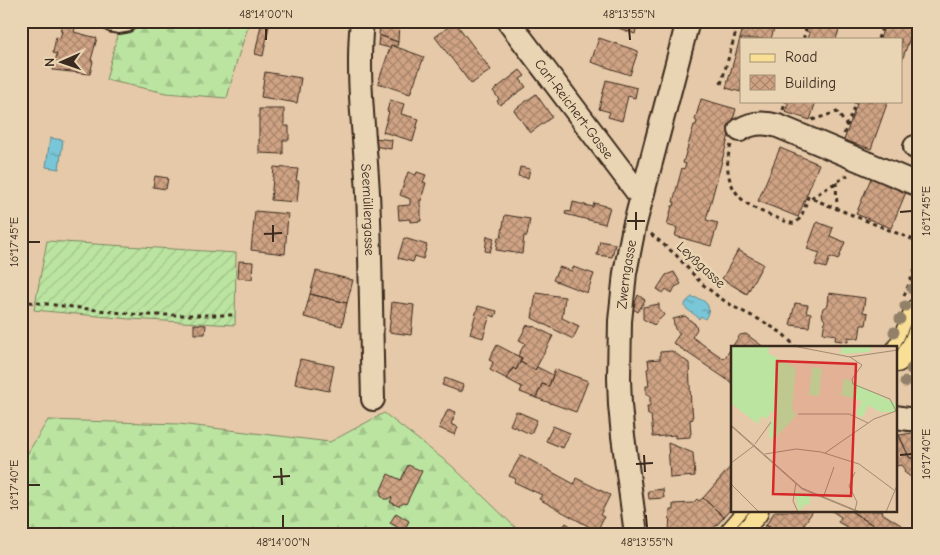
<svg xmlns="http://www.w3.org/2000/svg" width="940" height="555" font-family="'Comic Neue',sans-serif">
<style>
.forest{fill:url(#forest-firs);stroke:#7b8760}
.garden{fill:url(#garden-furrows);stroke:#7b8760}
.water{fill:url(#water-ripples);stroke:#60888d}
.building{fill:url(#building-cross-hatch);stroke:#3b2a1e}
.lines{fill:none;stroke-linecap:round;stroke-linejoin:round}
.minor-casing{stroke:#3b2a1e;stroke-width:26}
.major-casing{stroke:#3b2a1e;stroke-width:31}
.path{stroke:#3b2a1e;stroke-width:3;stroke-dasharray:4 4;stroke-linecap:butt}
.minor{stroke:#e9d5b3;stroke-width:22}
.major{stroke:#f9df96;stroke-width:28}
.tram{stroke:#3b2a1e;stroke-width:1}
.tree{fill:#928167}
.ticks{fill:none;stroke:#3b2a1e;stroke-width:2}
.labels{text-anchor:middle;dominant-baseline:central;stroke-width:5;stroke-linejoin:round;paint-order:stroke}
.street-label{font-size:14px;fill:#3b2a1e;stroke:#e9d5b3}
.inset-road{fill:none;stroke:#a18971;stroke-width:1}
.view{fill:#d62828;fill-opacity:0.15;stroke:#d62828;stroke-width:2.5}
.inset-edge{fill:none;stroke:#3b2a1e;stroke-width:2.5}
.neatline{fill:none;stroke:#3b2a1e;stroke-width:2}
.ticks-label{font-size:12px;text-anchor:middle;fill:#3b2a1e}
</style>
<defs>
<pattern id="forest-firs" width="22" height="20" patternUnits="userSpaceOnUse" patternTransform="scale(1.25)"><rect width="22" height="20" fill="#bbe4a1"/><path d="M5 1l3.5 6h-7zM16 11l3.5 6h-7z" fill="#a2c48a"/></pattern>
<pattern id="garden-furrows" width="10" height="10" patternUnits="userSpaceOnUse" patternTransform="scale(1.25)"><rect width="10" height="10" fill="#bbe4a1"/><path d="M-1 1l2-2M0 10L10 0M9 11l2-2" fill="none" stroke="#a2c48a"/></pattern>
<pattern id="water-ripples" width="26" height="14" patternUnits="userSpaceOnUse" patternTransform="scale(1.25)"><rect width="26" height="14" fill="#78c6d7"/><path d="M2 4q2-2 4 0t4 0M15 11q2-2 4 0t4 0" fill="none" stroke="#64a1ae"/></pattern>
<pattern id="building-cross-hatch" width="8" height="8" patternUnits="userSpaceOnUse" patternTransform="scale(1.25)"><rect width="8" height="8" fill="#cfa384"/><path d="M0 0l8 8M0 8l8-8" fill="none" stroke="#a9856b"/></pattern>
</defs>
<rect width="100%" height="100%" fill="#e5c9a8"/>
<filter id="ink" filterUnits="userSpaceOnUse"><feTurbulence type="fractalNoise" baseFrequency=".02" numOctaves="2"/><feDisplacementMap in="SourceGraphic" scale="10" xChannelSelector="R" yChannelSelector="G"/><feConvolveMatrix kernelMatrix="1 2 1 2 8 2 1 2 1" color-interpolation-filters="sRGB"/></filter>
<g filter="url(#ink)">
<path class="forest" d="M 149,21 L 250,21 L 237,60 L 227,98 L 166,93 L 106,80 L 118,33 C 130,32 139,28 149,21 Z
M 384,413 L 452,466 L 522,534 L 21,534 L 21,464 L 48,420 L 179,424 L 330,442 Z"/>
<path class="garden" d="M 47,241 L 236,253 L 235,325 L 130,319 L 34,310 Z"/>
<path class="water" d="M 50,138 L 63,140 L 59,169 L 46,167 Z
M 692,297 C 704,299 714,305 705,319 L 701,316 L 699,319 C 693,310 675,309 692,297 Z"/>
<path class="building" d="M 63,21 L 77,21 L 74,32 L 97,38 L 91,60 L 93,61 L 90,74 L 53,70 L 57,54 L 53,53 L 56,37 L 60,38 L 62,31 L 60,31 Z
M 380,21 L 404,21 L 404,23 L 399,23 L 398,42 L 379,35 Z
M 599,21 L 638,21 L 635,34 Z
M 745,21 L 776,21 L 771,39 L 741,39 L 741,92 L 726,88 Z
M 810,21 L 842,21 L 836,39 L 808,39 L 810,33 L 806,31 Z
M 886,21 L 916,21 L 901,63 L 901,39 L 880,39 Z
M 455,22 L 491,70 L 471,84 L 435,37 Z
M 261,25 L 269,26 L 263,56 L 255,54 Z
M 379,35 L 398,42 L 397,47 L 391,45 L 390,48 L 378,45 Z
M 599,38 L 638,51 L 630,75 L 591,62 Z
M 391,45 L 424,57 L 410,94 L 378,83 Z
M 520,70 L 525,76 L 520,79 L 526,87 L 500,105 L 497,101 L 499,99 L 493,91 Z
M 265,72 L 301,78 L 297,103 L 261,97 Z
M 606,80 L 637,88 L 635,98 L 628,96 L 622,121 L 608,117 L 610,112 L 599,109 Z
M 536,94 L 552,117 L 530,133 L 514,110 Z
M 701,99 L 736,109 L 706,220 L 718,223 L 711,246 L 675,236 L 677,228 L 667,225 L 672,206 L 674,206 L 675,202 L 673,202 L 682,168 L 684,169 L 686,164 L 683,163 L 694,125 L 696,125 L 697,121 L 695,120 Z
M 390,100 L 404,104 L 401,114 L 419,119 L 413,141 L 383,132 L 389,112 L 387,111 Z
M 789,101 L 816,101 L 810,120 L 785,112 Z
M 858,101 L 888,101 L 871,149 L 844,140 Z
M 259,109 L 284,109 L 284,126 L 289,126 L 289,140 L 283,140 L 283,154 L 259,153 Z
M 375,138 L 392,140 L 391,149 L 374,146 Z
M 780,148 L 819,164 L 798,217 L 758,201 Z
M 274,167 L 298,169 L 296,181 L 299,181 L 297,202 L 271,200 Z
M 520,167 L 530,169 L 528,178 L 518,176 Z
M 874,171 L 909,185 L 891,228 L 856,214 Z
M 408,172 L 416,175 L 417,172 L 426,175 L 423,182 L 426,183 L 423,193 L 422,200 L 420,200 L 420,206 L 421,207 L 421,221 L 410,222 L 410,219 L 399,220 L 398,206 L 410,205 L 410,199 L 400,195 Z
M 155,176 L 168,178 L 166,189 L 153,187 Z
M 573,202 L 593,207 L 594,203 L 610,207 L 605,224 L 565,214 L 566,211 L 571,212 Z
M 255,211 L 288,214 L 285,254 L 251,250 Z
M 505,215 L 530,219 L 527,236 L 524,236 L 522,254 L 496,250 L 498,237 L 501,237 Z
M 817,222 L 833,228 L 830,236 L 845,242 L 838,260 L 830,257 L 826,268 L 815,265 L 820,253 L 807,249 Z
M 487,236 L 494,238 L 490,252 L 485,251 Z
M 404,238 L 427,245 L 423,259 L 415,256 L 413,262 L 398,258 Z
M 600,241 L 615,244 L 612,257 L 597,255 Z
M 738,250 L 763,264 L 747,294 L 722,279 Z
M 239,261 L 253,262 L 252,279 L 238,278 Z
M 559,267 L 572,271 L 573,267 L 594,274 L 587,293 L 553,280 Z
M 316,271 L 353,280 L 347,303 L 310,294 Z
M 674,272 L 681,284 L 675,287 L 672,293 L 666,289 L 663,293 L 657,289 L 666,275 Z
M 536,293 L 565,297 L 562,318 L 579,326 L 573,339 L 532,318 Z
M 829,293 L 865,298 L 863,312 L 868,313 L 866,325 L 861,325 L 859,339 L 848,337 L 848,342 L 835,340 L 836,335 L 823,333 L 825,320 L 823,318 L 822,312 L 823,308 L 828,305 Z
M 310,294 L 347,303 L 342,326 L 304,317 Z
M 638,295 L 645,300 L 638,312 L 633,309 Z
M 392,302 L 414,305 L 411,335 L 389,332 Z
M 795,303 L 808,305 L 806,312 L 811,313 L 809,327 L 790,325 Z
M 659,304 L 659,308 L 664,315 L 654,325 L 643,319 L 643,307 Z
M 478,306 L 497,311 L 495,317 L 490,315 L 483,338 L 470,334 Z
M 685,316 L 695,324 L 697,329 L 692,337 L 724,359 L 740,335 L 746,334 L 765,348 L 732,348 L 732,383 L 673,343 L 680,333 L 675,329 L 673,319 Z
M 194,324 L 206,325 L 205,334 L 194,334 Z
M 527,325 L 533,327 L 533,326 L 553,336 L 535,370 L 520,362 L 522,358 L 518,356 L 525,343 L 519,340 Z
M 497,345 L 522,358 L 516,370 L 513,368 L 507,379 L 490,370 L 493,362 L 489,360 Z
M 672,351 L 689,363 L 691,407 L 692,407 L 693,419 L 690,420 L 691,434 L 690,434 L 690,437 L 675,438 L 675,435 L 653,437 L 651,415 L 648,415 L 647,406 L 650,406 L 650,395 L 646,395 L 646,386 L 649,386 L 647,369 L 649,368 L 648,360 L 660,359 L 660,352 Z
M 300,359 L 334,366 L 329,391 L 295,384 Z
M 520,362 L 535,370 L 537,367 L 553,375 L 549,386 L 542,384 L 536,398 L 520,392 L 522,387 L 507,379 L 513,368 L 516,370 Z
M 555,369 L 588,381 L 576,412 L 536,398 L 542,384 L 549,386 Z
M 445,378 L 463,385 L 461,392 L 442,385 Z
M 448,409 L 456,412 L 451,424 L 458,427 L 455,435 L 439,428 Z
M 516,411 L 537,420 L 531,434 L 510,425 Z
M 553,426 L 570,433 L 563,448 L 546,441 Z
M 919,432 L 919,460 L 916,460 L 909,457 L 899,435 Z
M 899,435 L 909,457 L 919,462 L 919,483 L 904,472 L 905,470 L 901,465 L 896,466 L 896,436 Z
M 668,443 L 693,453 L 695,476 L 670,478 Z
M 521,455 L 574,484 L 576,478 L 610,495 L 600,515 L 604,517 L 597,531 L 539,499 L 542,495 L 514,482 L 516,479 L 509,476 Z
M 408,465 L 422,471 L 406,504 L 404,503 L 398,506 L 390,502 L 392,498 L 391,497 L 388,499 L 384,499 L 381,496 L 381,492 L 380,492 L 388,474 L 401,480 Z
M 732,465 L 732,507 L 724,517 L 703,498 Z
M 663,489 L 664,498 L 649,499 L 648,491 Z
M 703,498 L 724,517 L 709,534 L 669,534 L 670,510 L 673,510 L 673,504 L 693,503 L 697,499 L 699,501 Z
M 775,511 L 813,511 L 802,527 L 808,531 L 811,526 L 818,530 L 816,534 L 781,534 L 766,525 Z
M 832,511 L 851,511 L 887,534 L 862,534 L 863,532 L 859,530 L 857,533 L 838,522 L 841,517 Z
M 851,511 L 883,511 L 882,513 L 915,534 L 887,534 Z
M 396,513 L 409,521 L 404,531 L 390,523 Z
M 566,523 L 581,533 L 580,534 L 557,534 Z
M 766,525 L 781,534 L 759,534 Z"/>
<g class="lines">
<defs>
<g id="minor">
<path d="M 113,21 L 119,22 L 125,21"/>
<path id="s1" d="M 362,21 C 356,78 365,136 368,193 C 371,261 371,330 373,399"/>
<path id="s2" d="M 508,21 L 641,197"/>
<path d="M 740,130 C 752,122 764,122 778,126 L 919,185"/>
<path d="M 915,147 L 919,149"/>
<path d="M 896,417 L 908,419 L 919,419"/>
<path id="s3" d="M 636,534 L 623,436 L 620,405 L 619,378 L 620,321 L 625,273 L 634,227 L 688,21"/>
</g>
<path id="major" d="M 896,358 L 906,342 L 919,312
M 734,534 L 754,511"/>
</defs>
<use href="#minor" class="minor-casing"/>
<use href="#major" class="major-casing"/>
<path class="path" d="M 804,39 L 804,36 L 808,21
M 878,39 L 884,21
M 721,84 L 739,21
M 783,110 L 786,101
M 812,120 L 837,112 L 847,126
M 915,129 L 919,120
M 844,134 L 856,101
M 731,145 C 723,168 729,193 751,206 C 762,213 776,217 787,222 C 790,223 793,224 796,222 C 802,219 806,203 808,197 L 919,242
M 836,182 L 837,209
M 811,198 L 848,175
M 651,234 L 676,255 L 701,283 L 720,298 L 736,308 L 762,321 L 782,333 L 797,348
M 904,296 L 919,260
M 21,301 L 140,315 L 234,315"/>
<use href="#minor" class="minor"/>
<use href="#major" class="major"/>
<path class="tram" d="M 896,353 L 904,339 L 919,303
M 730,534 L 750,511"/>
</g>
<g class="tree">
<circle cx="912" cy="289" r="5.5"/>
<circle cx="905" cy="306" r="5.5"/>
<circle cx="900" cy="319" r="5.5"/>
<circle cx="894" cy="332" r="5.5"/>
<circle cx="911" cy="369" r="5.5"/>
<circle cx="905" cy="382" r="5.5"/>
</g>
</g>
<path class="ticks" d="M 266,28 L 266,40M 629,28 L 630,40M 636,212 L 636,230M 900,212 L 912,211M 627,221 L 645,221M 273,225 L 273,242M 264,234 L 282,233M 28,242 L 40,242M 644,455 L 645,472M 900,455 L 912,454M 636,464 L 653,463M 281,468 L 282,485M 273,477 L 290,476M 28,485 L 40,485M 283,515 L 283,528M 646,515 L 647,528"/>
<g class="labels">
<g class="street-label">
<text stroke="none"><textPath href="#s2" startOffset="110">Carl-Reichert-Gasse</textPath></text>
<text stroke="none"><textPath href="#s1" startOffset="189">Seemüllergasse</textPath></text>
<text transform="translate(701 265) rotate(43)">Leyßgasse</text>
<text stroke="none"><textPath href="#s3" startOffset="261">Zwerngasse</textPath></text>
</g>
</g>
<g transform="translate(731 346)">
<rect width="166" height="166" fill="#e5c9a8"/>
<path d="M 64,144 L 80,151 L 78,159 L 74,158 L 68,166 Z" fill="#bbe4a1"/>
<path d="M 0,0 L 39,0 L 37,7 L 65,22 L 61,62 L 65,70 L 43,93 L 38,91 L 39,78 L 46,65 L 40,66 L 36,73 L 30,70 L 27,78 L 0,57 ZM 111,0 L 140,0 L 139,6 L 110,8 ZM 113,32 L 166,58 L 166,66 L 149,66 L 137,59 L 132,71 L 125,68 L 131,55 L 110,49 Z" fill="#bbe4a1"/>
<path d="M 81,21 L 91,23 L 88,50 L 78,49 Z" fill="#bbe4a1"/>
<path class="inset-road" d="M 62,0 L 119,11 L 167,4M 67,68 L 118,68 L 137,77M 0,79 L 71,142 L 129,166M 0,80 L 71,143 L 127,166M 24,98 L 40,76M 94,107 L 143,73 L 165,65 L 159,53 L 122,38 L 121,33 L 131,19 L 119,11M 34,108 L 65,103 L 90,106 L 128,118 L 163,144M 0,117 L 24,99M 65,137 L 62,155 L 67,166M 0,138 L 28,166M 92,152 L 103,121M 124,164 L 126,156 L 118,140 L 124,126M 155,166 L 167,137"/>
<path class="view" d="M 46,15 L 125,18 L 120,150 L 42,148 Z"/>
<rect width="166" height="166" class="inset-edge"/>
</g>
<rect width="940" height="555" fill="none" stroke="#e9d5b3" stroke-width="55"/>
<rect x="740" y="38" width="162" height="65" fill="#e9d5b3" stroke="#a39177"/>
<rect x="750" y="54" width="25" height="8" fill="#f9df96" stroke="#a39177"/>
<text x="785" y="62" font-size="15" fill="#3b2a1e">Road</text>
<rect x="750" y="75" width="25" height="15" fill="url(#building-cross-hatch)" stroke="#a39177"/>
<text x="785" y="88" font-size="15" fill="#3b2a1e">Building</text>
<g transform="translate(62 62) rotate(268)" stroke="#e9d5b3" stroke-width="4" paint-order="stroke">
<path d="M0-4L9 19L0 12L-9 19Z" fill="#3b2a1e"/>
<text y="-8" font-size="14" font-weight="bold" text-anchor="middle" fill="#3b2a1e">N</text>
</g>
<rect x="28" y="28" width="884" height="500" class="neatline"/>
<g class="ticks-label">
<text x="266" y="18">48°14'00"N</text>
<text x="629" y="18">48°13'55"N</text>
<text transform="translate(926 211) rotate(-90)" y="4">16°17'45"E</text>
<text transform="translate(14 242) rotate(-90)" y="4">16°17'45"E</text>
<text transform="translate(926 454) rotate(-90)" y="4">16°17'40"E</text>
<text transform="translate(14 485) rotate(-90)" y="4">16°17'40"E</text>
<text x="283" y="546">48°14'00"N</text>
<text x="647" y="546">48°13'55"N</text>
</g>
</svg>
